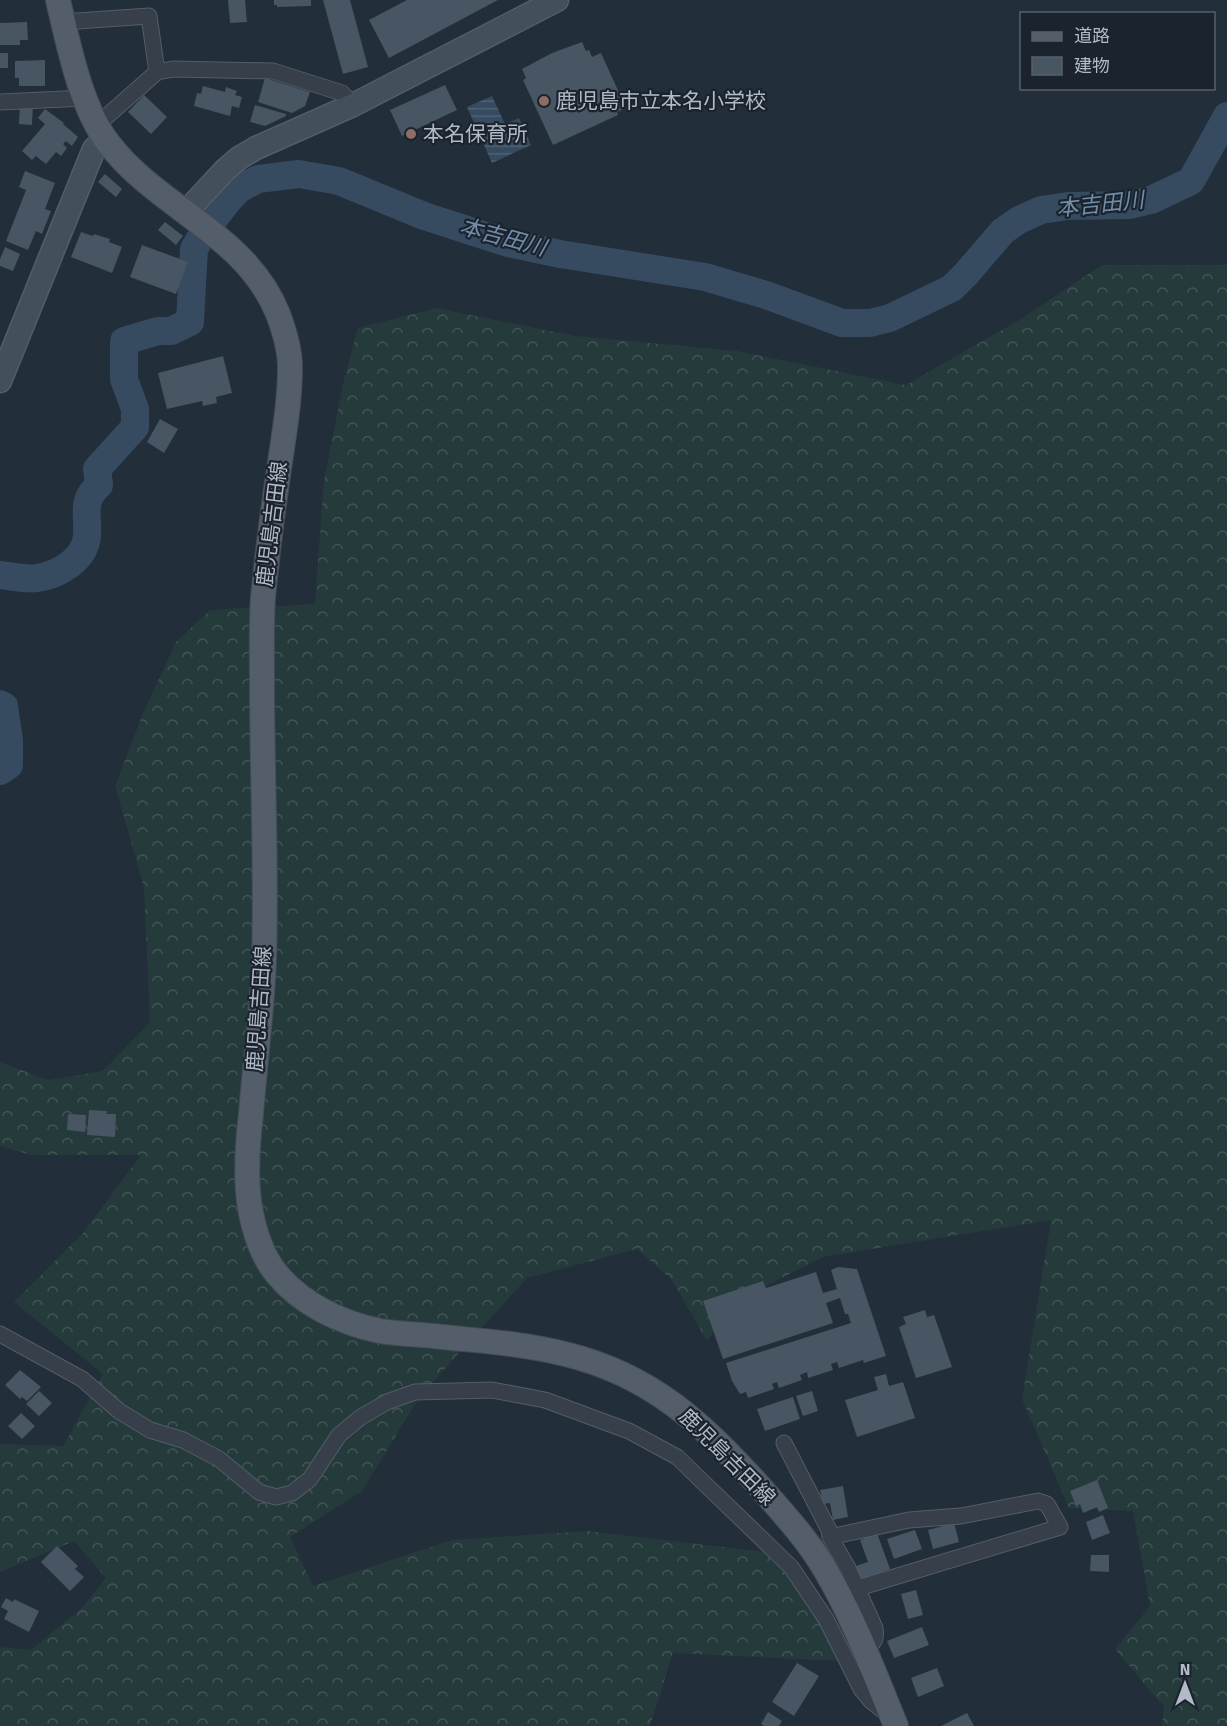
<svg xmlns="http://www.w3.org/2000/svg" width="1227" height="1726" font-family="'Fira Sans','Noto Sans JP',sans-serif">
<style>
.forest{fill:url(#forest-crowns)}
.water{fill:url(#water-rules)}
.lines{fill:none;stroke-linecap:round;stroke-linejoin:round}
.river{stroke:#364a60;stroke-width:28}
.building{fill:#485563}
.street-casing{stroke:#545d67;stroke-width:17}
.secondary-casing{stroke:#545d67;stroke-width:25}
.primary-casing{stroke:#424b56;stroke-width:26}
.street{stroke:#363f4a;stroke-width:15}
.secondary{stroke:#444f5c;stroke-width:22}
.primary{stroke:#545e6a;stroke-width:24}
.education-dot{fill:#8d6e63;stroke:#1b242e;stroke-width:2}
.labels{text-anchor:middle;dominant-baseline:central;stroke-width:4.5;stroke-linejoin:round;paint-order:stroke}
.poi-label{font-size:21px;fill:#b1bac6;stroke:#1b242e;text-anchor:start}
.street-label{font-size:21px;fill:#b1bac6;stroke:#1b242e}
.water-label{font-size:22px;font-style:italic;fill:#728da9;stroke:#1b242e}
</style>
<defs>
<pattern id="forest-crowns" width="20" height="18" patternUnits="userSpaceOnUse" patternTransform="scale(1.5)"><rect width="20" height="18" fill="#253b3b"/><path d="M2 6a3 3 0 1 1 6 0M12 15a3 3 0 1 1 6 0" fill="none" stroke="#425556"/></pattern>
<pattern id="water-rules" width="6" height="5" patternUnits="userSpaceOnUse" patternTransform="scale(1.5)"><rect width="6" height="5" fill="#364a60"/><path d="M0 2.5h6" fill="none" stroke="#516275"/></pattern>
</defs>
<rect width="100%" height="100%" fill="#222e39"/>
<path class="forest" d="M 1102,265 L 1227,265 L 1227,1726 L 1162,1726 L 1164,1707 L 1115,1649 L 1150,1606 L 1133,1511 L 1069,1508 L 1022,1399 L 1051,1220 L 823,1257 L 736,1301 L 707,1341 L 672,1280 L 637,1249 L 527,1278 L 420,1396 L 362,1491 L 290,1537 L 313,1586 L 452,1540 L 588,1531 L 782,1554 L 840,1661 L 673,1653 L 650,1726 L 0,1726 L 0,1647 L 31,1650 L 83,1607 L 106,1578 L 74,1541 L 0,1572 L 0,1444 L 63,1446 L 103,1374 L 14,1302 L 83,1233 L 141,1155 L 31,1155 L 0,1146 L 0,1062 L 48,1080 L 103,1071 L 150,1022 L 144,887 L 115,786 L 144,711 L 176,642 L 210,610 L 315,604 L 324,480 L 344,380 L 358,328 L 436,308 L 575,336 L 737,351 L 906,385 L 1021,319 Z"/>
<path class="water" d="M 492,96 L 505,124 L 519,118 L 531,145 L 492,163 L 467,107 Z"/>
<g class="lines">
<path class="river" d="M 0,575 C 12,576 25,580 37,578 C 58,575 85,560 87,536 C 89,514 80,502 99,485 L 97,469 L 135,427 L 135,409 L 124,379 L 124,341 L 158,331 L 171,331 L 190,322 L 194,249 L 202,235 L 226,203 L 239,189 L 258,179 L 299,174 L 339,181 L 424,216 L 508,243 L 560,254 L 705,277 L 766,295 L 842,323 L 870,323 L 890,318 L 952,288 L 966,274 L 1003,231 L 1019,220 L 1041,210 L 1068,206 L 1130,205 L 1151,200 L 1191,181 L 1227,116
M 0,704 L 4,706 L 9,740 L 9,765 L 0,771"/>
</g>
<path class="building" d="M 228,0 L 245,0 L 247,22 L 230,23 Z
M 274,0 L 311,0 L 311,6 L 277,7 L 277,5 L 274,5 Z
M 323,0 L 350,0 L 368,67 L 343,74 Z
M 407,0 L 498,0 L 389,58 L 369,20 Z
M 27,22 L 28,40 L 20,40 L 20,45 L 0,45 L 0,23 Z
M 582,42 L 586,51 L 589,50 L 592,57 L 601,53 L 626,108 L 617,112 L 618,115 L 553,145 L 523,80 L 526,78 L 522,69 L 552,53 Z
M 0,53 L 8,53 L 8,68 L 0,68 Z
M 45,60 L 45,86 L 19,86 L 19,78 L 15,78 L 15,61 Z
M 265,78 L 310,92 L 305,106 L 292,113 L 258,102 Z
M 445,85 L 457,110 L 402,136 L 390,110 Z
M 203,86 L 225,92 L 226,87 L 237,91 L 235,95 L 242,97 L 239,108 L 232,106 L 230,116 L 194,106 L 197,93 L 201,94 Z
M 144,95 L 167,117 L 151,134 L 128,112 Z
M 20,103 L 33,104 L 32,125 L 19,124 Z
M 255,105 L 286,114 L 286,116 L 265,126 L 250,122 Z
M 45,109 L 64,123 L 63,124 L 78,137 L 72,146 L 66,141 L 63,144 L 67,148 L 61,156 L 56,152 L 46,164 L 36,156 L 32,160 L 22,151 L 45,124 L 38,118 Z
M 25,171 L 55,183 L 45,209 L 51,211 L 42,234 L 36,231 L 28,250 L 6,241 L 26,190 L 19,187 Z
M 105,174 L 122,189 L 116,197 L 98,182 Z
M 165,222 L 183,236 L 176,245 L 158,230 Z
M 81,232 L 93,236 L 94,234 L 110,239 L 109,242 L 122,247 L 112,273 L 71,257 Z
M 142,245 L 188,262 L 176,294 L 130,277 Z
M 5,247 L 20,254 L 13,271 L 0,266 L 0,259 Z
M 223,356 L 232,393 L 216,397 L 217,403 L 203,406 L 202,401 L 167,409 L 158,373 Z
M 160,419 L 178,429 L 164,453 L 147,442 Z
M 89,1110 L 107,1111 L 106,1114 L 116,1114 L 115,1137 L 87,1135 Z
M 68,1114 L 86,1115 L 85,1132 L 67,1130 Z
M 838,1267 L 857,1269 L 886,1356 L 864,1363 L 863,1360 L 839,1368 L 837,1362 L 831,1364 L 833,1370 L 808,1378 L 807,1372 L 800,1375 L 802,1380 L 779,1388 L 777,1382 L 772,1384 L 774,1389 L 748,1398 L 746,1392 L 740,1394 L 732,1381 L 726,1363 L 851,1323 L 848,1314 L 845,1314 L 840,1298 L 826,1303 L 833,1323 L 723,1359 L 703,1301 L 763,1281 L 766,1288 L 816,1272 L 823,1293 L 837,1289 L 831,1270 Z
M 925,1310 L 927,1317 L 934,1315 L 952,1367 L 916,1378 L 899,1327 L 906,1324 L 903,1317 Z
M 20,1370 L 41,1387 L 27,1401 L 22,1397 L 20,1399 L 5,1385 Z
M 886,1374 L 889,1386 L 903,1382 L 915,1418 L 857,1437 L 845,1400 L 878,1390 L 874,1377 Z
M 39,1391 L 52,1403 L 39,1416 L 26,1404 Z
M 812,1391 L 818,1411 L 803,1416 L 796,1396 Z
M 793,1397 L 800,1419 L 765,1431 L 757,1409 Z
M 21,1413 L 35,1426 L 22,1439 L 8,1426 Z
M 1097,1480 L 1108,1508 L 1099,1512 L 1097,1507 L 1083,1513 L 1080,1504 L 1076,1506 L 1070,1491 Z
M 843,1486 L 848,1517 L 833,1520 L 830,1503 L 823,1504 L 820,1490 Z
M 1103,1515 L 1110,1533 L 1092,1540 L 1086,1522 Z
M 954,1523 L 959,1542 L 933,1549 L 928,1530 Z
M 915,1530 L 922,1549 L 894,1559 L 887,1539 Z
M 877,1533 L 890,1569 L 861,1580 L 856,1566 L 868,1562 L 860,1540 Z
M 57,1546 L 78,1566 L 75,1569 L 84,1577 L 70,1591 L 41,1562 Z
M 1091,1555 L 1109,1555 L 1109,1572 L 1090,1571 Z
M 916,1590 L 923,1615 L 908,1619 L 901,1594 Z
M 6,1598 L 13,1602 L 14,1599 L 39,1611 L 29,1632 L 4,1619 L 8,1611 L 1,1607 Z
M 922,1627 L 929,1645 L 894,1658 L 887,1641 Z
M 797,1663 L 819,1676 L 794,1716 L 772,1702 Z
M 937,1668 L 944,1686 L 918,1697 L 911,1678 Z
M 768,1712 L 782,1721 L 779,1726 L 764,1726 L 761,1724 Z
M 967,1713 L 974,1726 L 941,1726 Z"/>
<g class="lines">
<defs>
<path id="street" d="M 63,22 L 149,16 L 157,72
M 0,102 L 85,98
M 98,124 L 157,72 L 173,69 L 273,71 L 342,93 L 353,105
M 0,1334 L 82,1379 L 119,1411 L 150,1430 L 183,1440 L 219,1459 L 259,1492 L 276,1497 L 292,1493 L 310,1479 L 339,1435 L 361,1417 L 387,1402 L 415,1392 L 492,1390 L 545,1400 L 629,1431 L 677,1457 L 791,1567 L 826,1619 L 861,1689 L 871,1701 L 890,1716
M 784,1443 L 829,1530 L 830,1537
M 858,1588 L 1060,1527 L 1047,1504 L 1038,1501 L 961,1516 L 909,1520 L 830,1537 L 848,1568 L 875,1628 C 877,1640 874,1643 864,1650"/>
<path id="secondary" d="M 186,212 L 225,170 L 239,158 L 256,148 L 353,105 L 557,0
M 0,381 L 94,149 L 104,139"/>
<path id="primary" d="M 58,0 C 68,43 81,109 109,144 C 159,209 246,234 278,314 C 284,330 290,349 290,367 C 290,404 283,440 278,476 C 272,516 267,557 263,597 C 261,626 262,656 262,685 C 262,777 267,868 264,960 C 262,1011 255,1063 251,1114 C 248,1139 246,1165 248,1191 C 250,1218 259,1252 276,1273 C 301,1304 341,1323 380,1331 C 397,1334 416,1334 434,1336 C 478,1341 523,1343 565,1354 C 652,1375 703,1424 761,1488 C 783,1513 806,1538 823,1566 C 853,1616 874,1672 896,1726"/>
</defs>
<use href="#street" class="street-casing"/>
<use href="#secondary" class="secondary-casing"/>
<use href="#primary" class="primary-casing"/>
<use href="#street" class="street"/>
<use href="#secondary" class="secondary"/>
<use href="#primary" class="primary"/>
</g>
<g class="education-dot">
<circle cx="544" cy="101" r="6"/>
<circle cx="411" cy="134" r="6"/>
</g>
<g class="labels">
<g class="poi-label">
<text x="556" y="101">鹿児島市立本名小学校</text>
<text x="423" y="134">本名保育所</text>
</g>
<g class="street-label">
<text transform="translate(272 524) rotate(-83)">鹿児島吉田線</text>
<text transform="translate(259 1009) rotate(-86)">鹿児島吉田線</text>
<text transform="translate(727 1457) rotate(45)">鹿児島吉田線</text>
</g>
<g class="water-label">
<text transform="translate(1100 204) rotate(-6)">本吉田川</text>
<text transform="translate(503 237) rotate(15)">本吉田川</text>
</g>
</g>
<rect x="1020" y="12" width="195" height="78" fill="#1b242e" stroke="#57606b" stroke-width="1.5"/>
<rect x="1032" y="32" width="30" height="9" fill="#545e6a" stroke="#57606b" stroke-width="1.5"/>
<text x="1074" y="42" font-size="18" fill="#b1bac6">道路</text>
<rect x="1032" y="57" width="30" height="18" fill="#485563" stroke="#57606b" stroke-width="1.5"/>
<text x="1074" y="72" font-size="18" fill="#b1bac6">建物</text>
<g transform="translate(1185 1684)" stroke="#1b242e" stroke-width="4.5" paint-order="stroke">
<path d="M0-4.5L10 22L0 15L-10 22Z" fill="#b1bac6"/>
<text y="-9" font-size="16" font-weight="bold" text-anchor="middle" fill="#b1bac6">N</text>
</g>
</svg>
